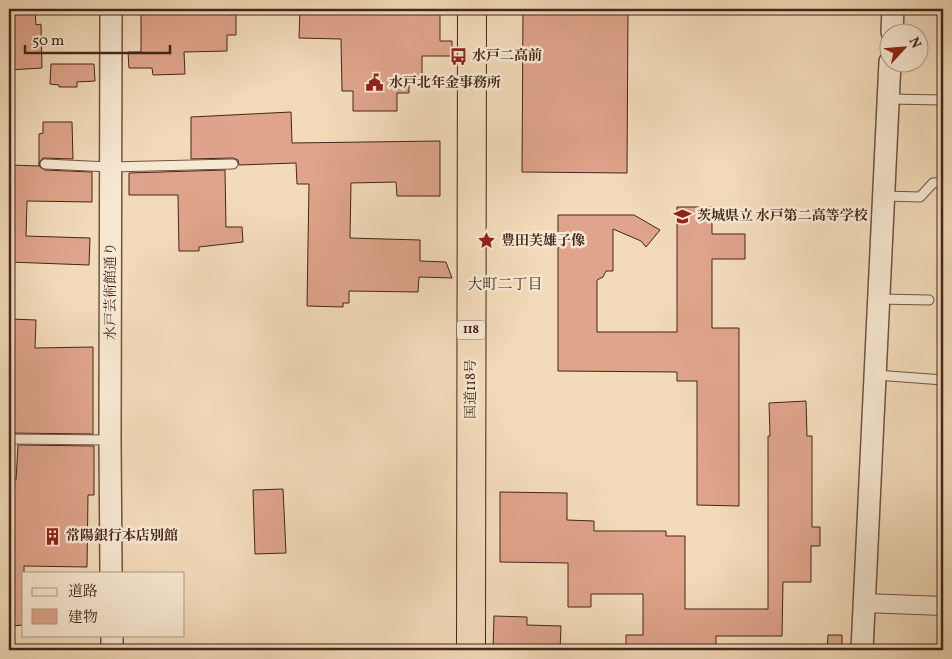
<svg xmlns="http://www.w3.org/2000/svg" width="952" height="659" font-family="Vollkorn,'Noto Serif JP',serif">
<style>
.building{fill:#dfa48b;stroke:#44261a}
.lines{fill:none;stroke-linecap:round;stroke-linejoin:round}
.service-casing{stroke:#705342;stroke-width:11}
.minor-casing{stroke:#705342;stroke-width:20}
.tertiary-casing{stroke:#705342;stroke-width:24}
.trunk-casing{stroke:#44261a;stroke-width:30}
.service{stroke:#f7e8d2;stroke-width:9}
.minor{stroke:#f7e8d2;stroke-width:18}
.tertiary{stroke:#f7e8d2;stroke-width:21}
.trunk{stroke:#f3dbba;stroke-width:28}
.labels{text-anchor:middle;dominant-baseline:central;stroke-width:5;stroke-linejoin:round;paint-order:stroke}
.shield{fill:#f7e8d2;stroke:#7a6051;stroke-width:1}
.shield-label{font-size:12px;font-weight:bold;fill:#44261a}
.poi-label{font-size:14px;font-weight:bold;fill:#44261a;stroke:#f7e8d2;text-anchor:start}
.street-label{font-size:14px;fill:#44261a;stroke:#f7e8d2}
.neighbourhood-label{font-size:15px;fill:#44261a;stroke:#f7e8d2}
</style>
<rect width="100%" height="100%" fill="#f3dbba"/>
<filter id="stains"><feTurbulence type="fractalNoise" baseFrequency=".004" numOctaves="4"/><feColorMatrix values="0 0 0 0 .2 0 0 0 0 .09 0 0 0 0 .02 0 0 0 .5 -.17"/></filter>
<radialGradient id="worn" r=".72"><stop offset=".6" stop-color="#630" stop-opacity="0"/><stop offset="1" stop-color="#630" stop-opacity=".3"/></radialGradient>
<path class="building" d="M 9,9 L 35,9 L 36,25 L 41,24 L 42,68 L 9,70 Z
M 141,9 L 230,9 L 230,15 L 236,14 L 236,35 L 227,35 L 227,51 L 184,52 L 185,74 L 153,75 L 152,68 L 129,68 L 128,52 L 141,52 Z
M 300,9 L 440,9 L 440,41 L 452,41 L 452,56 L 422,56 L 422,75 L 409,75 L 409,93 L 397,93 L 397,111 L 353,111 L 353,91 L 342,91 L 341,39 L 299,38 Z
M 523,9 L 628,9 L 627,173 L 522,172 Z
M 51,64 L 94,64 L 95,81 L 77,82 L 77,87 L 59,87 L 59,85 L 50,84 Z
M 291,112 L 292,143 L 440,141 L 440,196 L 397,196 L 396,182 L 351,183 L 350,238 L 420,240 L 420,261 L 446,262 L 452,278 L 419,277 L 418,292 L 349,291 L 349,303 L 343,303 L 343,307 L 307,306 L 309,184 L 297,184 L 296,163 L 239,165 L 238,160 L 233,158 L 191,159 L 191,117 Z
M 43,122 L 72,122 L 73,159 L 43,158 L 39,163 L 40,167 L 45,170 L 92,172 L 92,202 L 27,201 L 26,236 L 90,238 L 89,265 L 9,262 L 9,165 L 39,166 L 39,134 L 43,133 Z
M 225,170 L 226,227 L 242,227 L 243,242 L 199,247 L 199,251 L 179,251 L 178,195 L 129,195 L 129,173 Z
M 677,207 L 712,207 L 712,234 L 745,234 L 745,259 L 712,259 L 712,328 L 739,328 L 739,506 L 697,505 L 697,381 L 677,381 L 677,372 L 558,371 L 558,215 L 634,215 L 660,230 L 646,247 L 641,241 L 613,229 L 613,271 L 606,271 L 603,277 L 597,280 L 597,332 L 677,332 Z
M 9,319 L 36,320 L 35,348 L 93,347 L 93,434 L 9,433 Z
M 806,401 L 807,436 L 812,436 L 812,527 L 820,527 L 820,546 L 811,546 L 811,582 L 783,582 L 782,636 L 716,636 L 716,650 L 626,650 L 626,635 L 643,635 L 643,594 L 591,594 L 591,607 L 568,607 L 568,563 L 500,562 L 500,492 L 567,493 L 567,520 L 594,521 L 594,531 L 666,531 L 666,536 L 685,536 L 685,609 L 768,609 L 768,436 L 770,436 L 769,403 Z
M 18,445 L 94,446 L 94,495 L 88,495 L 87,567 L 24,566 L 24,625 L 9,626 L 9,480 L 16,480 Z
M 283,489 L 286,553 L 255,554 L 253,490 Z
M 494,616 L 527,617 L 527,625 L 561,626 L 560,650 L 493,650 Z
M 828,635 L 842,635 L 842,650 L 827,650 Z"/>
<g class="lines">
<defs>
<path id="service" d="M 889,99 L 943,100
M 45,164 L 110,167 L 233,164
M 884,196 L 920,197 L 933,183 L 943,182
M 879,299 L 929,300
M 876,375 L 943,380
M 9,439 L 110,440"/>
<path id="minor" d="M 864,603 L 943,606"/>
<path id="tertiary" d="M 111,9 L 110,440 L 111,573
M 892,32 L 893,9
M 112,635 L 112,650
M 862,650 L 890,62"/>
<path id="trunk" d="M 471,650 L 472,9"/>
</defs>
<use href="#service" class="service-casing"/>
<use href="#minor" class="minor-casing"/>
<use href="#tertiary" class="tertiary-casing"/>
<use href="#trunk" class="trunk-casing"/>
<use href="#service" class="service"/>
<use href="#minor" class="minor"/>
<use href="#tertiary" class="tertiary"/>
<use href="#trunk" class="trunk"/>
</g>
<defs>
<symbol id="bus-bare" viewBox="-9 -9 18 18"><path d="M-5-6H5V4H4V6H2V4H-2V6H-4V4H-5ZM-3.5-4V0h7V-4ZM-3.5 1.2v1.5H-2V1.2ZM2 1.2v1.5H3.5V1.2Z" fill="#8f2418" stroke="#f7e8d2" stroke-width="2.5" paint-order="stroke"/></symbol>
<symbol id="civic-bare" viewBox="-9 -9 18 18"><path d="M-.6-6.5H3V-4.5H.6V-3L4-1V1h2V6H-6V1h2V-1L-.6-3ZM-1.2 2.5V6h2.4V2.5Z" fill="#8f2418" stroke="#f7e8d2" stroke-width="2.5" paint-order="stroke"/></symbol>
<symbol id="school-bare" viewBox="-9 -9 18 18"><path d="M0-5L7-2L0 1L-7-2ZM-4 1L0 2.5L4 1V4Q0 6-4 4Z" fill="#8f2418" stroke="#f7e8d2" stroke-width="2.5" paint-order="stroke"/></symbol>
<symbol id="sight-bare" viewBox="-9 -9 18 18"><path d="M0-6L1.8-2.2L6-1.7L2.9 1.2L3.7 5.4L0 3.3L-3.7 5.4L-2.9 1.2L-6-1.7L-1.8-2.2Z" fill="#8f2418" stroke="#f7e8d2" stroke-width="2.5" paint-order="stroke"/></symbol>
<symbol id="building-bare" viewBox="-9 -9 18 18"><path d="M-4-6H4V6H1V3H-1V6H-4ZM-2.5-4.3h1.7v1.8h-1.7ZM.8-4.3h1.7v1.8H.8ZM-2.5-1h1.7V.8h-1.7ZM.8-1h1.7V.8H.8Z" fill="#8f2418" stroke="#f7e8d2" stroke-width="2.5" paint-order="stroke"/></symbol>
</defs>
<g fill-rule="evenodd">
<use href="#bus-bare" x="446" y="44" width="25" height="25"/>
<use href="#civic-bare" x="362" y="70" width="25" height="25"/>
<use href="#school-bare" x="670" y="204" width="25" height="25"/>
<use href="#sight-bare" x="474" y="228" width="25" height="25"/>
<use href="#building-bare" x="40" y="524" width="25" height="25"/>
</g>
<g class="labels">
<rect class="shield" x="457" y="320.5" width="28" height="19" rx="4"/>
<g class="shield-label">
<text x="471" y="330">118</text>
</g>
<g class="poi-label">
<text x="472" y="56">水戸二高前</text>
<text x="389" y="83">水戸北年金事務所</text>
<text x="697" y="216">茨城県立 水戸第二高等学校</text>
<text x="501" y="241">豊田芙雄子像</text>
<text x="66" y="536">常陽銀行本店別館</text>
</g>
<g class="street-label">
<text transform="translate(111 291) rotate(-90)">水戸芸術館通り</text>
<text transform="translate(471 389) rotate(-90)">国道118号</text>
</g>
<g class="neighbourhood-label">
<text x="505" y="285">大町二丁目</text>
</g>
</g>
<rect width="952" height="659" fill="none" stroke="#f3dbba" stroke-width="30"/>
<rect x="10" y="10" width="932" height="639" fill="none" stroke="#44261a" stroke-width="2.5"/>
<rect x="15" y="15" width="922" height="629" fill="none" stroke="#44261a"/>
<rect x="22" y="572" width="162" height="65" fill="#f7e8d2" stroke="#af9a88"/>
<rect x="32" y="588" width="25" height="8" fill="#f7e8d2" stroke="#af9a88"/>
<text x="68" y="596" font-size="15" fill="#44261a">道路</text>
<rect x="32" y="609" width="25" height="15" fill="#dfa48b" stroke="#af9a88"/>
<text x="68" y="622" font-size="15" fill="#44261a">建物</text>
<g transform="translate(904 48) rotate(64)"><circle r="24" fill="#f7e8d2" stroke="#af9a88"/>
<path d="M0-4L9 19L0 12L-9 19Z" fill="#8f2418"/>
<text y="-8" font-size="14" font-weight="bold" text-anchor="middle" fill="#44261a">N</text>
</g>
<path d="M25 45v8h145v-8" fill="none" stroke="#44261a" stroke-width="2.5"/>
<text x="32" y="45" font-size="15" fill="#44261a" stroke="#f7e8d2" stroke-width="4" paint-order="stroke">50 m</text>
<rect width="100%" height="100%" filter="url(#stains)"/>
<rect width="100%" height="100%" fill="url(#worn)"/>
</svg>
